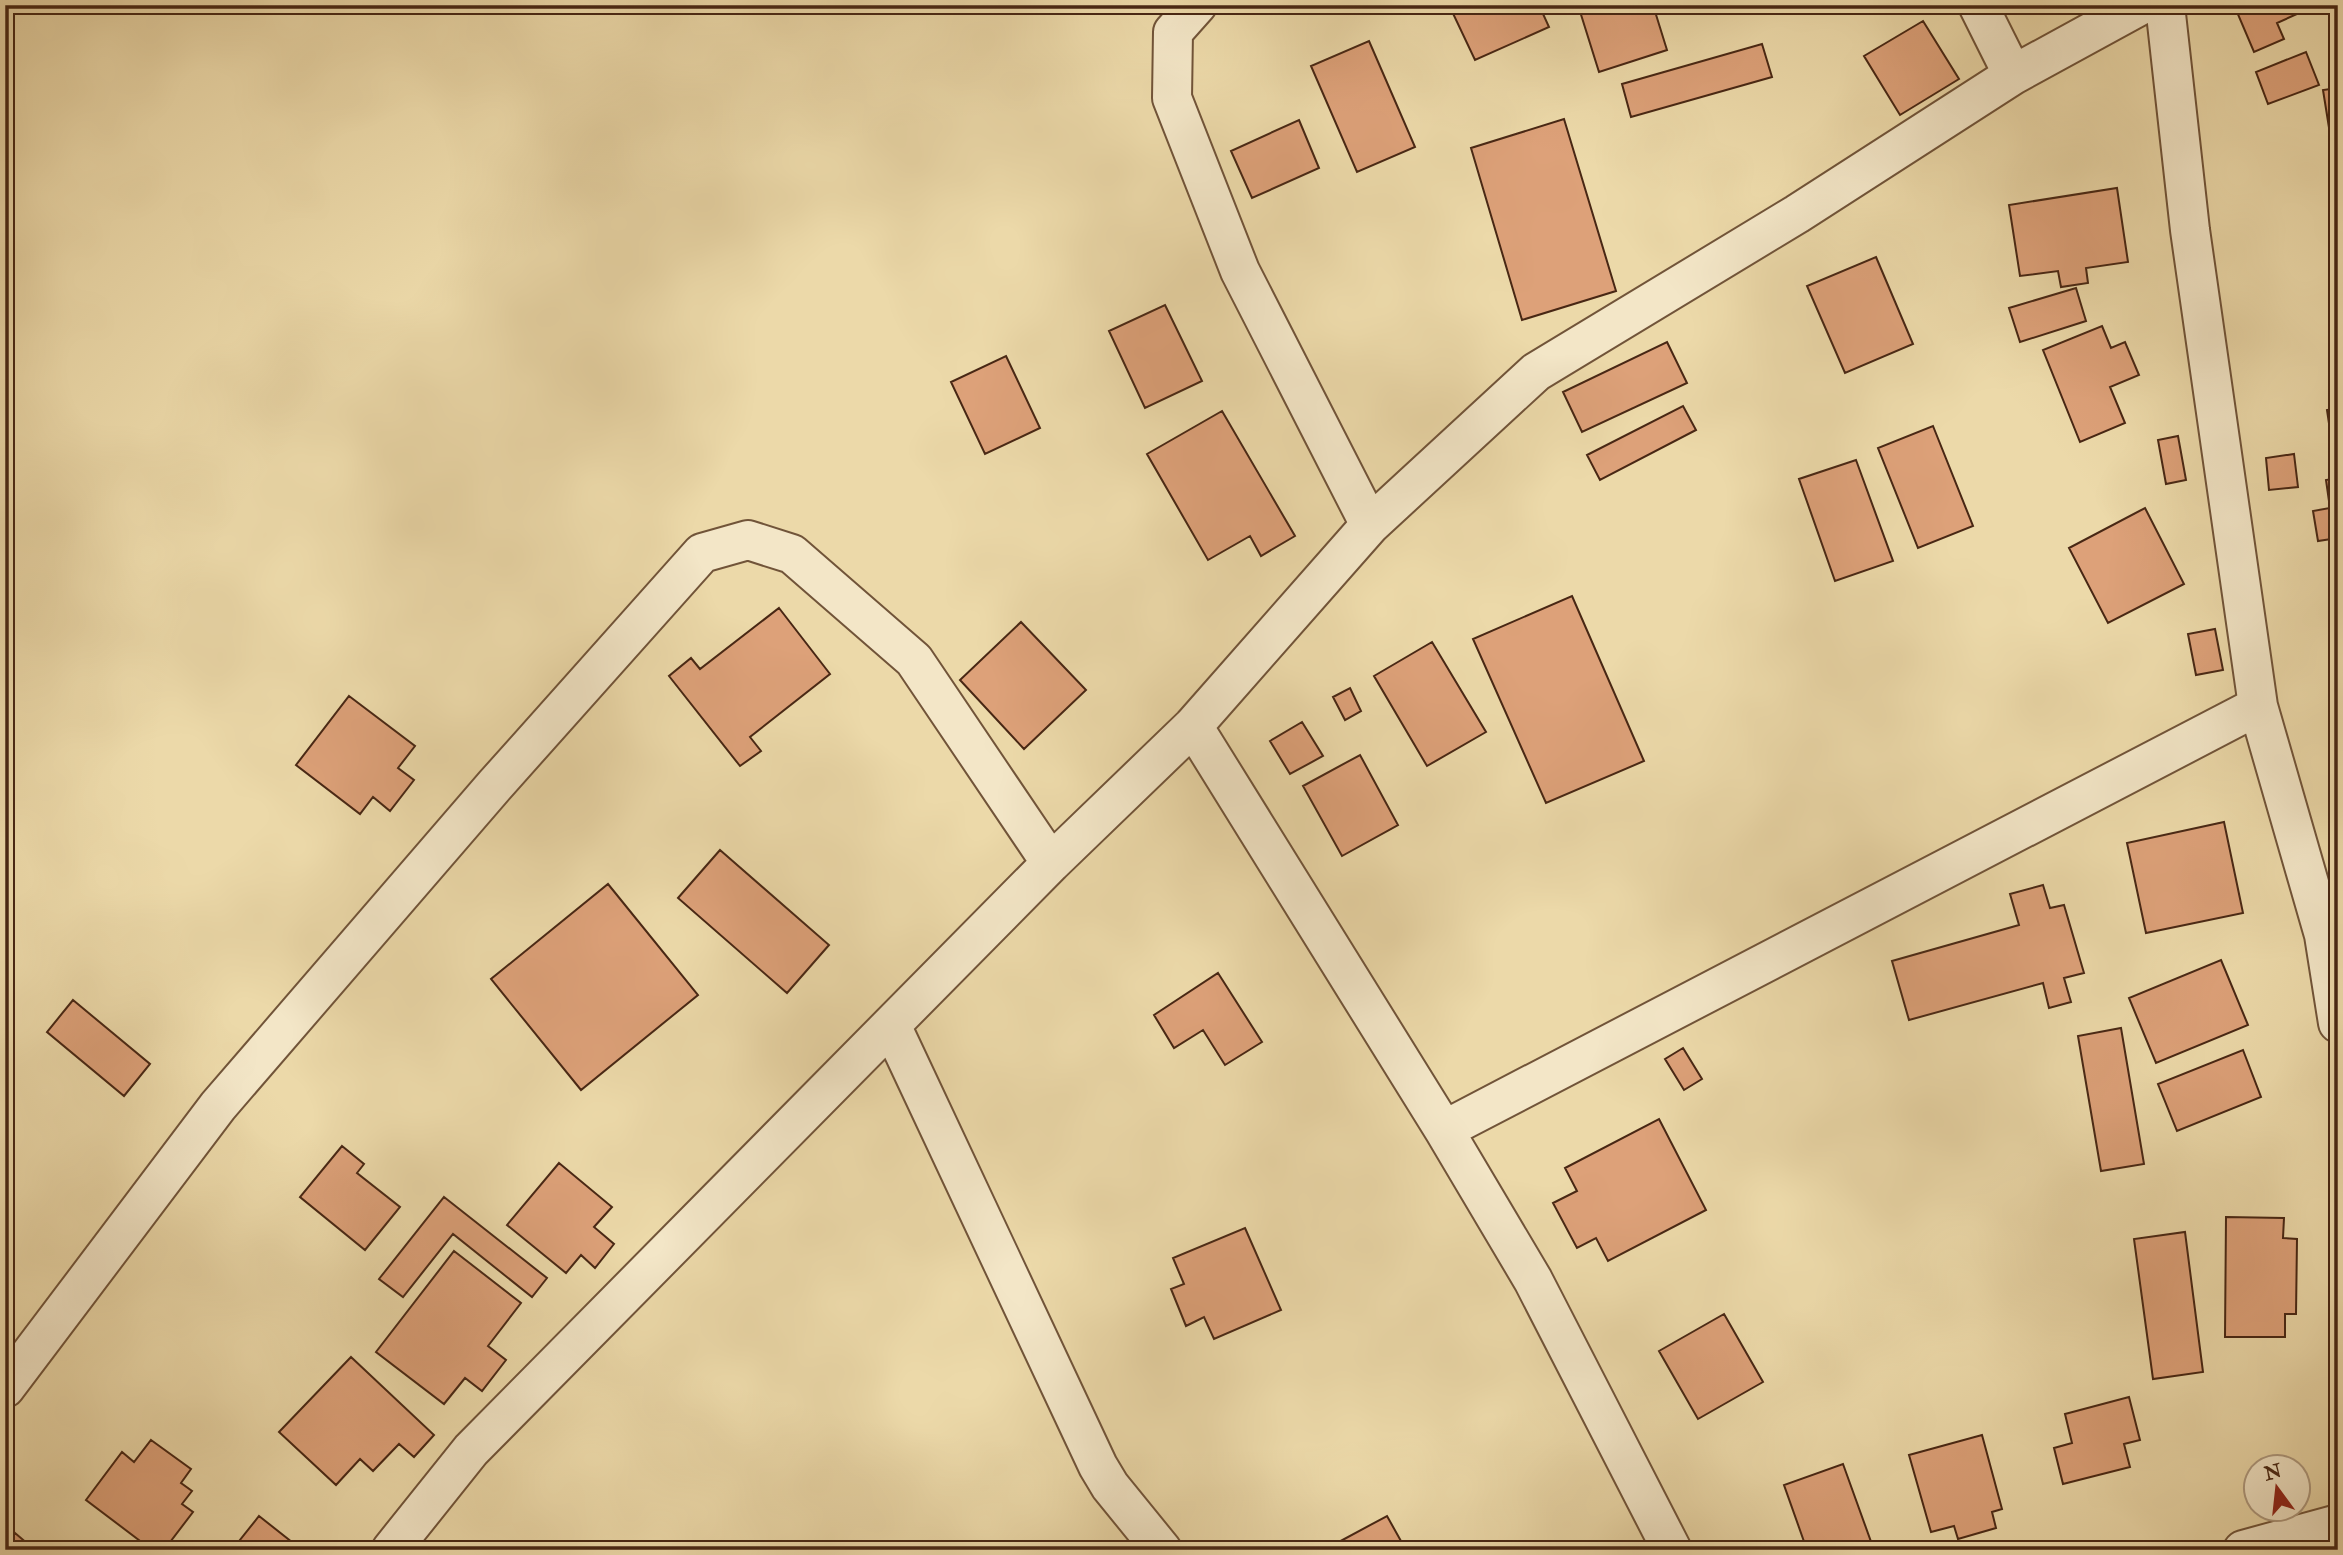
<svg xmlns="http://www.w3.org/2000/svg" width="2343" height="1555" font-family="'IM FELL Double Pica',serif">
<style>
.building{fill:#dda179;stroke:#482714;stroke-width:2}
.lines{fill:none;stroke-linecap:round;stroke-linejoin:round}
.minor-casing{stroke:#715439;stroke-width:42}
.minor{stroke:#f3e6c7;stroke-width:38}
</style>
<rect width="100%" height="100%" fill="#ecd9a9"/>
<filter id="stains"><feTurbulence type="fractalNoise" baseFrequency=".00286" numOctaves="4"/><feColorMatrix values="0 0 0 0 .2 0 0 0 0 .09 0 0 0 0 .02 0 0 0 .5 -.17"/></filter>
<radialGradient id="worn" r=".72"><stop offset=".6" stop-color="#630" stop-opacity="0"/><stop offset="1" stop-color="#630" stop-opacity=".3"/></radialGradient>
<path class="building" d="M 1449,5 L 1539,5 L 1549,27 L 1475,60 Z
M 1578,5 L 1653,5 L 1667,50 L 1599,72 Z
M 1815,5 L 1843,5 L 1817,13 Z
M 2234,5 L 2317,5 L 2277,23 L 2284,39 L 2254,52 Z
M 1923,21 L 1959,79 L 1900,115 L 1864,56 Z
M 1369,41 L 1415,147 L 1357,172 L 1311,66 Z
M 1762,44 L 1772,77 L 1631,117 L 1622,84 Z
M 2306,52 L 2319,85 L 2268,104 L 2256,72 Z
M 2338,88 L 2338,184 L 2323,90 Z
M 1564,119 L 1616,291 L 1522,320 L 1471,148 Z
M 1299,120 L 1319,168 L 1252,198 L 1231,151 Z
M 2117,188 L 2128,262 L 2086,268 L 2088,283 L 2061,287 L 2058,271 L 2020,276 L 2009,205 Z
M 1876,257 L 1913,344 L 1845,373 L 1807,286 Z
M 2076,288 L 2086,321 L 2020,342 L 2009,308 Z
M 1165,305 L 1202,381 L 1145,408 L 1109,331 Z
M 2102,326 L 2111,348 L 2125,342 L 2139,375 L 2110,387 L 2125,423 L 2080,442 L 2043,350 Z
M 1667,342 L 1687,383 L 1582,432 L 1563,392 Z
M 1006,356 L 1040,428 L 985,454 L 951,382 Z
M 1683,406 L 1696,430 L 1600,480 L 1587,455 Z
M 2338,408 L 2338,456 L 2334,457 L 2327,410 Z
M 1222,411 L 1295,536 L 1261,556 L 1250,536 L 1208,560 L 1147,454 Z
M 1933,426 L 1973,526 L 1918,548 L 1878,448 Z
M 2178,436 L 2186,480 L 2166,484 L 2158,440 Z
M 2294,454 L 2298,487 L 2269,490 L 2266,458 Z
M 1856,460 L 1893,561 L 1835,581 L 1799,479 Z
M 2338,478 L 2338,538 L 2318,541 L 2313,511 L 2330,508 L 2326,480 Z
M 2145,508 L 2184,584 L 2108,623 L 2069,548 Z
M 1572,596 L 1644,761 L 1546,803 L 1473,639 Z
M 779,608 L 830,674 L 750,737 L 761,751 L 740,766 L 669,676 L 691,658 L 700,669 Z
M 1021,622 L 1086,690 L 1024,749 L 960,680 Z
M 2215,629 L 2223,670 L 2196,675 L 2188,634 Z
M 1432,642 L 1486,732 L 1427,766 L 1374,676 Z
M 1350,688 L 1361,711 L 1345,720 L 1333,697 Z
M 349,696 L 415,746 L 398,768 L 414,780 L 390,811 L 373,797 L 360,814 L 296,765 Z
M 1302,722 L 1323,756 L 1290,774 L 1270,741 Z
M 1360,755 L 1398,825 L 1342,856 L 1303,786 Z
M 2224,822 L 2243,913 L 2146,933 L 2127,843 Z
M 720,850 L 829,945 L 787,993 L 678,898 Z
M 608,884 L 698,995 L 581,1090 L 491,979 Z
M 2043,885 L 2050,908 L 2064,905 L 2084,973 L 2064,978 L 2071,1002 L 2049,1008 L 2043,983 L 1909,1020 L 1892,961 L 2019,925 L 2010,894 Z
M 2221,960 L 2248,1025 L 2156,1063 L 2129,998 Z
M 1218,973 L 1262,1042 L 1225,1065 L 1203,1030 L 1174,1048 L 1154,1015 Z
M 73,1000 L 150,1064 L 124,1096 L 47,1032 Z
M 2121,1028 L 2144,1164 L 2101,1171 L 2078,1036 Z
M 1683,1048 L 1702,1079 L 1684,1090 L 1665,1059 Z
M 2243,1050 L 2261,1097 L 2177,1131 L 2158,1084 Z
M 1659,1119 L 1706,1210 L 1608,1261 L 1596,1238 L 1577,1248 L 1553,1203 L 1577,1191 L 1565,1168 Z
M 342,1146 L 364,1164 L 357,1173 L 400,1207 L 365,1250 L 300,1197 Z
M 559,1163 L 612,1207 L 594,1227 L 614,1244 L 595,1268 L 581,1255 L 566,1273 L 507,1225 Z
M 444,1197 L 547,1278 L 532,1297 L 453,1234 L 403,1297 L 379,1279 Z
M 2226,1217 L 2284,1218 L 2283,1238 L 2297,1239 L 2296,1314 L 2285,1314 L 2285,1337 L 2225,1337 Z
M 1245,1228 L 1281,1310 L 1214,1339 L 1204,1317 L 1186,1326 L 1171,1289 L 1184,1284 L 1173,1258 Z
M 2185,1232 L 2203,1372 L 2153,1379 L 2134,1239 Z
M 454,1251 L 521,1303 L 488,1346 L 506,1360 L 482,1391 L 465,1378 L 444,1404 L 376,1352 Z
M 1724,1314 L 1763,1382 L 1698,1419 L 1659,1351 Z
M 351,1357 L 434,1435 L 414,1457 L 399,1444 L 373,1471 L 360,1459 L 336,1485 L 279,1432 Z
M 2129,1397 L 2140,1440 L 2124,1444 L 2130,1467 L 2063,1484 L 2054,1448 L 2072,1443 L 2065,1414 Z
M 1982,1435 L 2002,1509 L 1992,1512 L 1996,1528 L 1958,1539 L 1954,1526 L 1931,1532 L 1909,1455 Z
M 151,1440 L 191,1469 L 181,1483 L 192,1491 L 182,1504 L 193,1512 L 164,1550 L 152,1550 L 86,1500 L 122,1452 L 134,1462 Z
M 1843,1464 L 1874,1550 L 1807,1550 L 1784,1485 Z
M 259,1516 L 302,1550 L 232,1550 Z
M 1387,1516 L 1406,1550 L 1338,1550 L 1335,1544 Z
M 15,1533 L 35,1550 L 5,1550 L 5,1545 Z"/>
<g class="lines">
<defs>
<path id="minor" d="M 1197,5 L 1173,32 L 1172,98 L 1240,271 L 1370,525
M 1978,5 L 2013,75
M 2258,706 L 2324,935 L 2338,1023
M 1193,726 L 1444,1130 L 1533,1280 L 1672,1550
M 891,1025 L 1098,1466 L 1110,1486 L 1162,1550
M 1444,1130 L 2258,706 L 2190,230 L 2165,5
M 5,1388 L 218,1106 L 495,785 L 702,553 L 748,540 L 792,554 L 914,660 L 1051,863
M 391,1550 L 471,1450 L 1051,863 L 1193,726 L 1370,525 L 1536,372 L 1797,214 L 2013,75 L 2141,5
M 2243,1550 L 2338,1524"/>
</defs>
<use href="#minor" class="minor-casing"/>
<use href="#minor" class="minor"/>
</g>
<rect width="2343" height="1555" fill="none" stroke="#ecd9a9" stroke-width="28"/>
<rect x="7" y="7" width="2329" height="1541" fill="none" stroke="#482714" stroke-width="3.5"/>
<rect x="14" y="14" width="2315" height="1527" fill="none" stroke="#482714" stroke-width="2"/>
<g transform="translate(2277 1488) rotate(345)"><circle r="33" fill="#f3e6c7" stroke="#af9a7f" stroke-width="2"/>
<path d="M0-5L12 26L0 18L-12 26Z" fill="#8f2418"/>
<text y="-10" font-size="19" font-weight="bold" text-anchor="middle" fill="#482714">N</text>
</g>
<rect width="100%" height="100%" filter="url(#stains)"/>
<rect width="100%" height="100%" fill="url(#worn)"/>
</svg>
